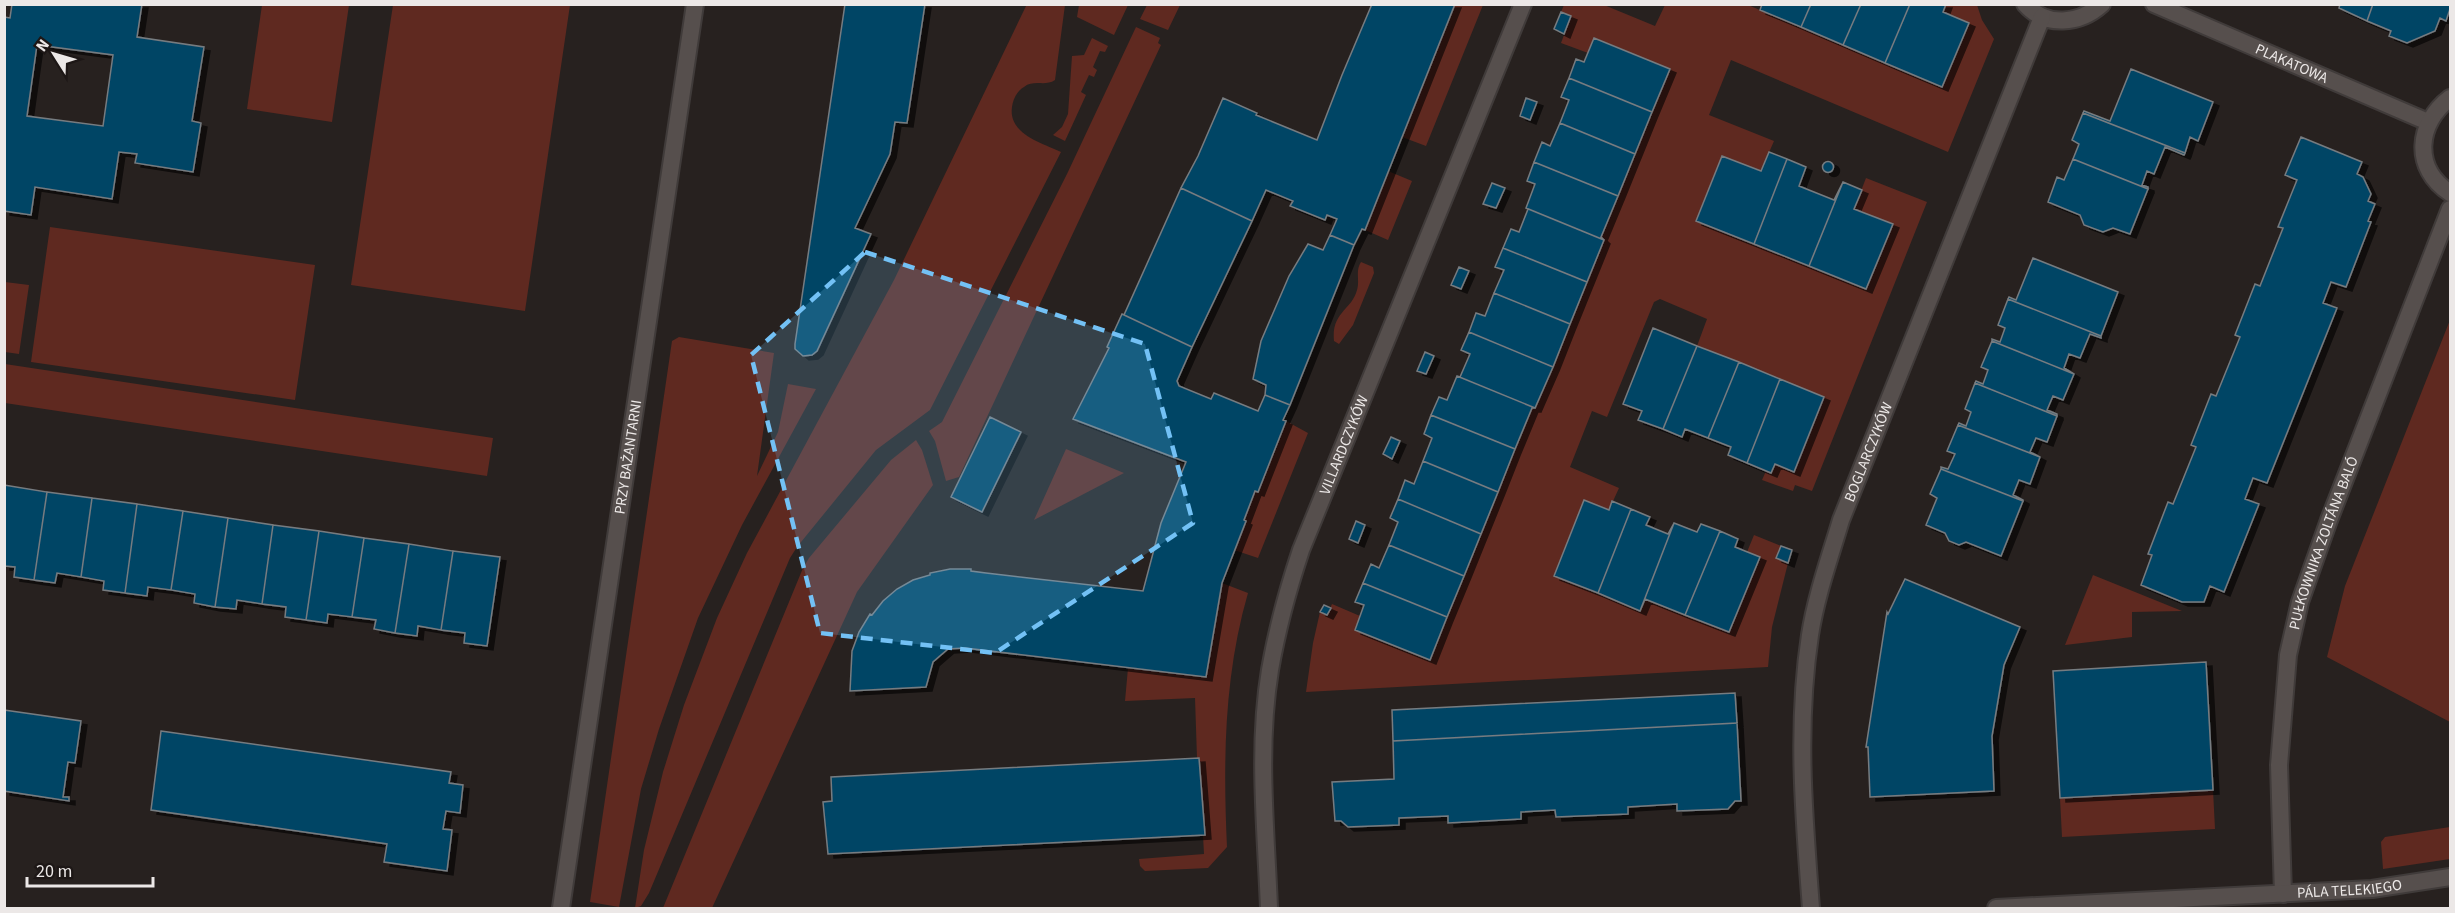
<svg xmlns="http://www.w3.org/2000/svg" width="2455" height="913" font-family="'Source Sans 3',sans-serif">
<style>
.green{fill:#5f2920}
.building{fill:#054465;stroke:#767c80;stroke-width:1.5;fill-rule:evenodd;filter:url(#shadow)}
.lines{fill:none;stroke-linecap:round;stroke-linejoin:round}
.minor-casing{stroke:#403b3a;stroke-width:20}
.minor{stroke:#564f4d;stroke-width:16}
.marked{fill:#73c1f5;fill-opacity:0.2;stroke:#73c1f5;stroke-width:4.5;stroke-dasharray:12 8;stroke-linejoin:round}
.labels{text-anchor:middle;dominant-baseline:central;stroke-width:6;stroke-linejoin:round;paint-order:stroke}
.street-label{font-size:15px;fill:#ece8e7;stroke:#1d1716}
</style>
<defs>
<filter id="shadow"><feDropShadow dx="6" dy="4" stdDeviation="0" flood-color="#0009"/></filter>
</defs>
<rect width="100%" height="100%" fill="#27211f"/>
<path class="green" d="M 1027,4 L 1065,5 L 1055,80 C 1045,87 1034,79 1024,87 C 1017,91 1013,99 1012,107 C 1008,134 1042,143 1061,152 L 930,410 L 876,450 L 797,547 L 790,558 L 649,893 L 641,906 L 635,908 L 644,850 L 663,772 L 684,705 L 717,618 L 747,553 L 894,280 Z
M 262,5 L 349,5 L 332,122 L 247,109 Z
M 393,5 L 570,5 L 525,311 L 351,285 Z
M 1079,5 L 1079,4 L 1128,5 L 1114,35 L 1077,17 Z
M 1147,5 L 1180,5 L 1168,30 L 1140,19 Z
M 1455,5 L 1483,5 L 1426,146 L 1402,137 Z
M 1564,5 L 1604,5 L 1655,26 L 1665,5 L 1748,5 L 1941,87 L 1969,23 L 1943,12 L 1946,5 L 1977,5 L 1982,20 L 1994,39 L 1948,152 L 1731,60 L 1709,115 L 1774,141 L 1761,171 L 1722,156 L 1696,221 L 1866,289 L 1893,224 L 1854,209 L 1866,178 L 1927,202 L 1812,491 L 1795,485 L 1793,491 L 1762,480 L 1766,471 L 1771,473 L 1775,464 L 1794,472 L 1824,397 L 1697,346 L 1707,319 L 1660,299 L 1654,302 L 1607,417 L 1592,411 L 1570,467 L 1619,488 L 1609,510 L 1584,500 L 1554,576 L 1640,611 L 1645,599 L 1729,632 L 1760,557 L 1747,552 L 1754,535 L 1781,546 L 1777,558 L 1788,563 L 1772,627 L 1768,667 L 1306,692 L 1313,643 L 1320,612 L 1327,615 L 1332,604 L 1360,616 L 1355,630 L 1430,660 L 1532,408 L 1535,409 L 1604,240 L 1601,237 L 1670,69 L 1595,38 L 1588,53 L 1561,43 L 1571,16 L 1561,12 Z
M 1136,27 L 1160,38 L 1158,43 L 1161,45 L 959,477 L 946,481 L 935,441 L 929,431 L 942,422 L 1067,174 Z
M 1092,38 L 1108,46 L 1105,52 L 1100,51 L 1093,67 L 1097,70 L 1094,77 L 1089,75 L 1081,92 L 1086,95 L 1065,141 L 1053,135 L 1062,127 L 1068,114 L 1072,56 L 1084,55 Z
M 1388,171 L 1412,181 L 1388,240 L 1365,230 Z
M 50,227 L 315,265 L 295,400 L 31,362 Z
M 1361,262 L 1373,267 L 1374,273 L 1353,325 L 1339,344 L 1334,341 C 1331,312 1352,310 1357,290 C 1360,280 1355,271 1361,262 Z
M 5,282 L 29,285 L 19,354 L 5,352 Z
M 2450,320 L 2450,722 L 2327,657 L 2345,586 Z
M 679,337 L 774,353 L 757,476 L 778,432 L 788,384 L 816,389 L 742,525 L 698,618 L 659,729 L 641,789 L 619,907 L 590,902 L 672,341 Z
M 5,364 L 493,438 L 487,476 L 5,403 Z
M 1286,421 L 1308,433 L 1258,558 L 1234,550 L 1246,521 L 1244,520 L 1255,491 L 1258,491 Z
M 916,440 L 922,450 L 933,485 L 857,592 L 712,908 L 663,908 L 803,568 L 809,558 L 891,460 Z
M 1066,449 L 1124,473 L 1034,520 Z
M 2093,575 L 2182,611 L 2132,612 L 2132,637 L 2065,645 Z
M 1222,583 L 1248,593 C 1224,676 1223,761 1227,847 L 1208,868 L 1145,871 L 1140,866 L 1139,859 L 1204,854 L 1199,758 L 1197,758 L 1195,698 L 1125,701 L 1128,668 L 1206,676 Z
M 2213,790 L 2215,829 L 2062,837 L 2060,798 Z
M 2450,827 L 2450,859 L 2383,869 L 2381,842 L 2385,837 Z"/>
<path class="building" d="M 12,4 L 142,4 L 137,37 L 204,47 L 192,121 L 201,123 L 193,172 L 135,163 L 137,154 L 119,152 L 112,199 L 35,187 L 31,215 L 4,211 L 4,17 L 10,18 ZM 37,45 L 113,55 L 103,126 L 27,116 Z
M 845,4 L 925,4 L 907,123 L 895,122 L 890,154 L 855,228 L 871,234 L 817,351 L 812,355 L 803,356 L 795,349 L 795,344 Z
M 1372,4 L 1455,4 L 1365,230 L 1362,229 L 1354,245 L 1330,235 L 1337,219 L 1327,215 L 1325,220 L 1290,206 L 1293,201 L 1266,190 L 1252,221 L 1181,188 L 1198,156 L 1223,98 L 1257,113 L 1256,115 L 1317,140 L 1342,75 Z
M 1762,4 L 1811,4 L 1801,27 L 1760,10 Z
M 1811,4 L 1861,4 L 1843,45 L 1801,27 Z
M 1861,4 L 1910,4 L 1885,63 L 1843,45 Z
M 1910,4 L 1946,4 L 1943,12 L 1969,23 L 1942,87 L 1885,63 Z
M 2340,4 L 2373,4 L 2367,21 L 2339,8 Z
M 2373,4 L 2450,4 L 2450,9 L 2446,21 L 2440,18 L 2435,31 L 2407,43 L 2389,36 L 2391,31 L 2367,21 Z
M 1561,12 L 1571,16 L 1564,34 L 1554,29 Z
M 1594,38 L 1670,69 L 1652,112 L 1569,78 L 1576,59 L 1584,62 Z
M 2131,69 L 2213,102 L 2198,141 L 2190,137 L 2185,153 L 2083,113 L 2084,111 L 2110,121 Z
M 1569,78 L 1652,112 L 1635,154 L 1560,123 L 1569,100 L 1561,97 Z
M 1526,98 L 1537,102 L 1530,120 L 1520,116 Z
M 2083,113 L 2185,153 L 2184,155 L 2165,147 L 2154,174 L 2147,171 L 2142,185 L 2148,187 L 2148,189 L 2073,159 L 2079,144 L 2072,140 Z
M 1560,123 L 1635,154 L 1618,196 L 1534,162 L 1542,142 L 1550,146 Z
M 2301,137 L 2362,162 L 2357,174 L 2363,177 L 2371,194 L 2368,201 L 2375,204 L 2368,221 L 2371,222 L 2346,287 L 2331,282 L 2323,303 L 2337,308 L 2267,483 L 2253,478 L 2245,499 L 2259,504 L 2224,592 L 2210,586 L 2204,602 L 2182,602 L 2141,585 L 2152,555 L 2148,554 L 2168,502 L 2173,504 L 2196,447 L 2191,445 L 2211,394 L 2216,396 L 2240,337 L 2235,335 L 2255,284 L 2260,286 L 2283,228 L 2278,227 L 2297,180 L 2285,175 Z
M 1769,152 L 1787,159 L 1754,244 L 1696,221 L 1722,156 L 1761,171 Z
M 1787,159 L 1806,167 L 1799,186 L 1834,200 L 1843,182 L 1809,266 L 1754,244 Z
M 2073,159 L 2148,189 L 2130,234 L 2113,228 L 2103,232 L 2084,225 L 2080,215 L 2048,202 L 2057,177 L 2064,180 Z
M1822.5 167a5.5 5.5 0 1 1 11 0a5.5 5.5 0 1 1-11 0Z
M 1534,162 L 1618,196 L 1601,237 L 1604,240 L 1526,208 L 1535,184 L 1527,181 Z
M 1843,182 L 1862,190 L 1854,209 L 1893,224 L 1866,289 L 1809,266 Z
M 1492,183 L 1505,188 L 1496,208 L 1483,204 Z
M 1181,188 L 1252,221 L 1192,347 L 1124,315 Z
M 1526,208 L 1604,240 L 1587,282 L 1503,248 L 1511,229 L 1519,232 L 1528,209 Z
M 1330,235 L 1354,245 L 1290,405 L 1265,395 L 1266,385 L 1253,379 L 1261,341 L 1289,276 L 1308,244 L 1323,250 Z
M 1503,248 L 1587,282 L 1570,324 L 1494,293 L 1504,270 L 1495,267 Z
M 2033,258 L 2118,292 L 2101,336 L 2008,299 L 2009,297 L 2016,300 Z
M 1459,267 L 1469,271 L 1461,289 L 1451,285 Z
M 1494,293 L 1570,324 L 1553,367 L 1469,332 L 1476,313 L 1485,316 Z
M 2008,299 L 2101,336 L 2101,338 L 2090,334 L 2080,358 L 2069,354 L 2064,368 L 2074,374 L 1992,341 L 1992,339 L 2000,342 L 2005,328 L 1998,325 Z
M 1122,314 L 1192,347 L 1177,381 L 1179,386 L 1211,399 L 1214,393 L 1258,411 L 1265,395 L 1290,405 L 1283,420 L 1286,421 L 1258,492 L 1255,491 L 1244,520 L 1246,521 L 1222,583 L 1206,677 L 965,648 L 948,649 L 933,662 L 926,687 L 850,691 L 852,651 L 859,632 L 870,614 L 872,615 L 883,601 L 897,589 L 913,580 L 930,575 L 930,573 L 950,569 L 971,569 L 971,571 L 986,573 L 1143,591 L 1161,523 L 1186,462 L 1073,419 L 1109,348 L 1107,347 Z
M 1653,328 L 1697,346 L 1663,429 L 1638,420 L 1642,411 L 1623,404 Z
M 1469,332 L 1553,367 L 1535,408 L 1457,376 L 1460,377 L 1470,354 L 1461,350 Z
M 1992,341 L 2074,374 L 2063,400 L 2053,396 L 2047,410 L 2057,414 L 2057,416 L 1975,383 L 1976,381 L 1983,384 L 1988,370 L 1981,367 Z
M 1697,346 L 1739,362 L 1708,438 L 1685,429 L 1682,437 L 1663,429 Z
M 1425,352 L 1434,356 L 1426,374 L 1417,371 Z
M 1739,362 L 1780,379 L 1747,463 L 1728,455 L 1731,447 L 1708,438 Z
M 1457,376 L 1535,408 L 1532,408 L 1515,449 L 1431,415 L 1439,397 L 1447,400 Z
M 1780,379 L 1824,397 L 1794,472 L 1775,464 L 1771,473 L 1747,463 Z
M 1975,383 L 2057,416 L 2047,442 L 2036,438 L 2030,452 L 2040,457 L 1958,425 L 1959,423 L 1966,426 L 1971,412 L 1965,409 Z
M 1431,415 L 1515,449 L 1498,492 L 1423,461 L 1432,438 L 1424,434 Z
M 990,417 L 1021,432 L 982,512 L 951,497 Z
M 1958,425 L 2040,457 L 2030,484 L 2019,480 L 2013,495 L 2023,500 L 2023,501 L 1941,469 L 1941,467 L 1948,469 L 1955,454 L 1947,451 Z
M 1391,437 L 1400,441 L 1392,459 L 1383,454 Z
M 1423,461 L 1498,492 L 1481,534 L 1398,499 L 1405,480 L 1414,484 Z
M 1941,469 L 2023,501 L 2001,556 L 1966,542 L 1959,545 L 1949,541 L 1945,533 L 1926,525 L 1937,498 L 1930,494 Z
M 4,485 L 47,492 L 34,580 L 14,577 L 15,567 L 4,566 Z
M 47,492 L 92,498 L 81,577 L 57,573 L 55,583 L 34,580 Z
M 92,498 L 137,504 L 125,593 L 103,590 L 104,581 L 81,577 Z
M 1398,499 L 1481,534 L 1464,576 L 1389,545 L 1398,522 L 1390,518 Z
M 1584,500 L 1609,510 L 1612,501 L 1631,509 L 1598,593 L 1554,576 Z
M 137,504 L 183,511 L 171,590 L 148,587 L 147,596 L 125,593 Z
M 1631,509 L 1650,517 L 1646,525 L 1668,534 L 1674,523 L 1640,611 L 1598,593 Z
M 183,511 L 228,518 L 215,607 L 194,603 L 195,594 L 171,590 Z
M 228,518 L 273,525 L 262,604 L 237,600 L 236,609 L 215,607 Z
M 1356,521 L 1365,525 L 1358,543 L 1349,539 Z
M 1674,523 L 1697,532 L 1701,524 L 1720,531 L 1685,615 L 1645,599 L 1640,611 Z
M 273,525 L 319,531 L 306,620 L 285,617 L 286,607 L 262,604 Z
M 319,531 L 364,538 L 352,617 L 328,614 L 327,623 L 306,620 Z
M 1720,531 L 1738,539 L 1735,547 L 1760,557 L 1729,632 L 1685,615 Z
M 364,538 L 409,544 L 395,633 L 374,629 L 376,620 L 352,617 Z
M 409,544 L 453,551 L 441,630 L 418,626 L 417,636 L 395,633 Z
M 1389,545 L 1464,576 L 1447,617 L 1363,583 L 1371,564 L 1379,568 Z
M 1781,546 L 1792,550 L 1788,563 L 1776,558 Z
M 453,551 L 500,557 L 487,646 L 464,643 L 465,633 L 441,630 Z
M 1905,579 L 2020,627 L 2004,665 L 1992,736 L 1994,791 L 1870,797 L 1868,747 L 1866,747 L 1887,612 L 1888,614 Z
M 1363,583 L 1447,617 L 1430,660 L 1355,630 L 1364,605 L 1355,602 Z
M 1324,605 L 1331,608 L 1327,615 L 1320,612 Z
M 2206,662 L 2213,790 L 2060,798 L 2053,671 Z
M 1735,693 L 1737,723 L 1393,741 L 1392,710 Z
M 4,710 L 81,721 L 75,763 L 68,762 L 63,797 L 69,797 L 69,801 L 4,791 Z
M 1737,723 L 1741,801 L 1735,801 L 1728,809 L 1677,811 L 1677,804 L 1628,807 L 1628,814 L 1556,817 L 1555,810 L 1521,812 L 1521,819 L 1448,823 L 1448,816 L 1399,818 L 1399,825 L 1348,827 L 1341,821 L 1335,821 L 1332,782 L 1394,779 L 1393,741 Z
M 161,731 L 451,772 L 449,783 L 463,785 L 460,813 L 446,811 L 443,829 L 452,830 L 447,871 L 384,862 L 387,844 L 151,810 Z
M 1199,758 L 1205,835 L 828,854 L 823,802 L 832,801 L 831,777 Z"/>
<g class="lines">
<defs>
<g id="minor">
<path d="M 2025,4 C 2046,28 2080,24 2102,4"/>
<path id="s1" d="M 2154,4 L 2428,122"/>
<path d="M 2450,98 C 2417,123 2412,168 2450,193"/>
<path id="s2" d="M 2283,894 L 2279,765 L 2288,655 L 2300,602 L 2329,520 L 2450,209"/>
<path id="s3" d="M 561,908 L 695,4"/>
<path id="s4" d="M 1269,908 C 1266,830 1257,748 1270,670 C 1277,629 1288,589 1301,550 L 1523,4"/>
<path id="s5" d="M 1811,908 C 1804,817 1796,727 1810,635 C 1816,596 1830,557 1841,520 L 2042,17"/>
<path id="s6" d="M 1996,908 L 2372,889 L 2450,877"/>
</g>
</defs>
<use href="#minor" class="minor-casing"/>
<use href="#minor" class="minor"/>
</g>
<path class="marked" d="M 865,252 L 1145,344 L 1193,523 L 995,653 L 820,633 L 751,355 Z"/>
<g class="labels">
<g class="street-label">
<text stroke="none"><textPath href="#s1" startOffset="150">PLAKATOWA</textPath></text>
<text stroke="none"><textPath href="#s4" startOffset="476">VILLARDCZYKÓW</textPath></text>
<text stroke="none"><textPath href="#s5" startOffset="466">BOGLARCZYKÓW</textPath></text>
<text stroke="none"><textPath href="#s3" startOffset="456">PRZY BAŻANTARNI</textPath></text>
<text stroke="none"><textPath href="#s2" startOffset="357">PUŁKOWNIKA ZOLTÁNA BALÓ</textPath></text>
<text stroke="none"><textPath href="#s6" startOffset="354">PÁLA TELEKIEGO</textPath></text>
</g>
</g>
<rect width="2455" height="913" fill="none" stroke="#ece8e7" stroke-width="12"/>
<g transform="translate(54 54) rotate(307)" stroke="#1d1716" stroke-width="4.5" paint-order="stroke">
<path d="M0-4.5L10 22L0 15L-10 22Z" fill="#ece8e7"/>
<text y="-9" font-size="16" font-weight="bold" text-anchor="middle" fill="#ece8e7">N</text>
</g>
<path d="M27 877v9h126v-9" fill="none" stroke="#ece8e7" stroke-width="3"/>
<text x="36" y="877" font-size="18" fill="#ece8e7" stroke="#1d1716" stroke-width="4.5" paint-order="stroke">20 m</text>
</svg>
